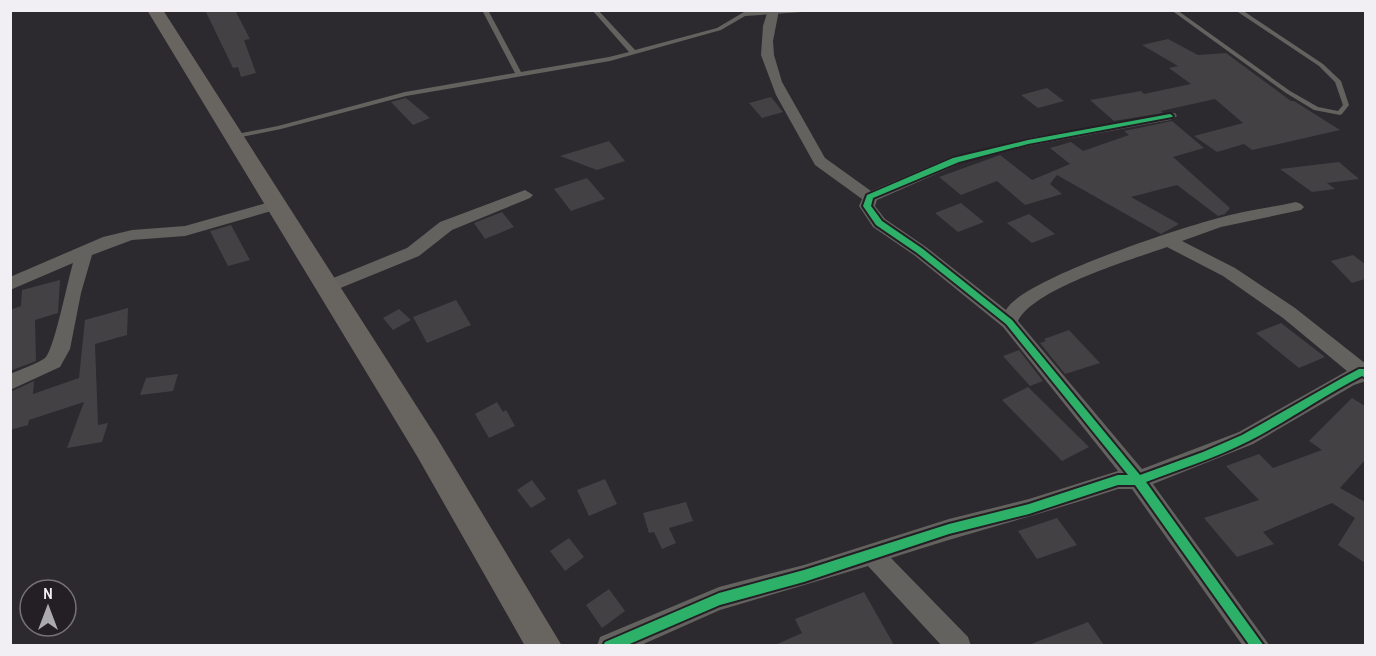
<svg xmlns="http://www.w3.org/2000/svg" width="1376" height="656" font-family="'Archivo Narrow',sans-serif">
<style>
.building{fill:#434144}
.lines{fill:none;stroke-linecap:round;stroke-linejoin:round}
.service{fill:#64625f;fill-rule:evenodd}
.minor{fill:#64625f;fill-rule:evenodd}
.secondary{fill:#686561;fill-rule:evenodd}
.cycleway-casing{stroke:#231f25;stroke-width:4}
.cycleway{fill:#2db169;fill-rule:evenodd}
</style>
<rect width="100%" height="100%" fill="#2c2a2e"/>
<path class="building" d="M 205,10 L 235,10 L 250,39 L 244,40 L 256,73 L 241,77 L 238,67 L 233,68 Z
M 1168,39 L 1198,55 L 1226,53 L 1291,101 L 1294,101 L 1340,130 L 1252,150 L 1244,144 L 1217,152 L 1194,136 L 1243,123 L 1215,99 L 1161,111 L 1163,113 L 1114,121 L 1090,100 L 1141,91 L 1144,94 L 1191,84 L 1169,68 L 1178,66 L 1142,45 Z
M 1047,88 L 1064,101 L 1038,108 L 1021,95 Z
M 771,97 L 783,112 L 762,118 L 749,103 Z
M 406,98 L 430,118 L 413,125 L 391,102 Z
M 1172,121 L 1204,148 L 1173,157 L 1230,208 L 1225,214 L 1218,216 L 1177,185 L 1131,197 L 1179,224 L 1161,234 L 1057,175 L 1050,184 L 1062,194 L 1025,205 L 997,181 L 961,195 L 939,177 L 1000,155 L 1032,180 L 1070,164 L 1050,148 L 1071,142 L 1083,151 L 1129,135 L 1124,131 Z
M 609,141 L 625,161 L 597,170 L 560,156 Z
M 1339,162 L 1359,179 L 1327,183 L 1335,189 L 1312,192 L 1280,169 Z
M 587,178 L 605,199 L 571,211 L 554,189 Z
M 961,203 L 984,222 L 958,232 L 935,213 Z
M 502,212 L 514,227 L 485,239 L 474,223 Z
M 1029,214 L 1055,234 L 1032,243 L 1007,223 Z
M 231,225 L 250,260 L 228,266 L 210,231 Z
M 1353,255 L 1365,264 L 1365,279 L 1352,283 L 1331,261 Z
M 60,280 L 58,313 L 35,320 L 36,361 L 10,371 L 10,310 L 21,306 L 22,290 Z
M 456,300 L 471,325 L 427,343 L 413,317 Z
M 128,308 L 127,335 L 95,344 L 98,425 L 108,423 L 102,442 L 67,448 L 84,402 L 29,420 L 28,425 L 10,430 L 10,392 L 34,381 L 33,394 L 79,378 L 85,320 Z
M 399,309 L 411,320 L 393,330 L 383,318 Z
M 1281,323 L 1325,357 L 1299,368 L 1256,333 Z
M 1069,330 L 1100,363 L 1065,374 L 1040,343 L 1046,341 L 1044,339 Z
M 1019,350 L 1043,381 L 1030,386 L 1003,356 Z
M 178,374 L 173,391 L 140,395 L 146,378 Z
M 1028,387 L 1089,447 L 1062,461 L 1002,400 Z
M 1352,398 L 1365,406 L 1365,460 L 1340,488 L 1365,502 L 1365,563 L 1338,545 L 1355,518 L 1332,503 L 1263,532 L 1274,544 L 1237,557 L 1204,518 L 1259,500 L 1226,466 L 1259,454 L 1273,468 L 1322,450 L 1309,441 Z
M 497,402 L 503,412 L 506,410 L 515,426 L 489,438 L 475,414 Z
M 605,479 L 617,504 L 589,516 L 577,490 Z
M 532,480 L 546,499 L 531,508 L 517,490 Z
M 686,502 L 693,521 L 669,528 L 676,543 L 662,549 L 654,532 L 649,533 L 643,513 Z
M 1057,518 L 1077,545 L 1037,559 L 1018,531 Z
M 569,538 L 584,557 L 565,571 L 550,551 Z
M 609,589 L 625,611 L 602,628 L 586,605 Z
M 864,592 L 894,645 L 775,645 L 802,633 L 795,619 Z
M 1088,622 L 1104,645 L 1032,645 L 1031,644 Z"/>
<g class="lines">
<path class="service" d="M 482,10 L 488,10 L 521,72 L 609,57 L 629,52 L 592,10 L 598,10 L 635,50 L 717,28 L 744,12 L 831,10 L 745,16 L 721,30 L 610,61 L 406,96 L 281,129 L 232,139 L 229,137 L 232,135 L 278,126 L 405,92 L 515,73 Z
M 1171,10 L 1177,10 L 1290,91 L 1318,107 L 1338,111 L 1343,105 L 1335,82 L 1319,66 L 1235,10 L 1242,10 L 1323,64 L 1341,81 L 1349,105 L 1342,114 L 1340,115 L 1314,110 L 1286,93 Z"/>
<path class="minor" d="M 768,10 L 779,10 L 773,41 L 774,55 L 782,82 L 825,158 L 871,191 L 951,157 L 1028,138 L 1175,113 L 1177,116 L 1170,120 L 1028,146 L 961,163 L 877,200 L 875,206 L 885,219 L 926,247 L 1006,310 C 1021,280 1177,229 1215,219 C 1241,211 1269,208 1296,202 L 1301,204 L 1304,207 L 1301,210 L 1221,227 L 1182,241 L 1235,268 L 1295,308 L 1366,364 L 1366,381 L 1354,385 L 1253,444 L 1153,484 L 1270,646 L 1243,646 L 1132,489 L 1118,489 C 1043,514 967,533 891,558 L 968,637 L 971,646 L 942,646 L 868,566 L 720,610 L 639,646 L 597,646 L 600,637 L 719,587 L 804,565 L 949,519 L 1029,499 L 1118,471 L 1003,327 L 914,255 L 873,227 L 859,206 L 862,199 L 815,165 L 776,95 L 761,55 L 763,26 ZM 1167,247 L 1223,276 L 1283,318 L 1347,371 L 1239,432 L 1142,469 L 1018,321 C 1033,289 1133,259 1167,247 Z
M 525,190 L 533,195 L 530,198 L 452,230 L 419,256 L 333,291 L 321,291 L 318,287 L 321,283 L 407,248 L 440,222 Z
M 277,200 L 282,202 L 285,205 L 282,208 L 185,236 L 132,240 L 92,255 L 81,293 L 70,349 L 60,367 L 10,390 L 10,374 C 21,369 35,365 45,358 C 54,351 68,279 73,263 L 10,290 L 10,277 L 103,237 L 132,230 L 185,226 Z"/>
<path class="secondary" d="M 147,10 L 163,10 L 437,438 L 562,646 L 525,646 L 417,456 Z"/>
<defs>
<path id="cycleway" d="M 1170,114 L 1173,116 L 1172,117 L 1028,144 L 959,162 L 873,198 L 871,206 L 882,221 L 923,249 L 1012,320 L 1140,475 L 1203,452 L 1242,435 L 1344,377 L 1359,369 L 1366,369 L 1366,378 L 1362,376 C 1323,396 1288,421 1249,441 C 1216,458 1180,469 1146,482 L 1264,646 L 1250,646 L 1135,485 L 1118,485 L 1029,514 L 949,534 L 804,582 L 720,605 L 625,646 L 603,646 L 605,642 L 719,593 L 804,570 L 949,524 L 1029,504 L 1118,475 L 1128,475 L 1006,324 L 917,253 L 876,225 L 863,206 L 867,195 L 953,158 L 1028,140 Z"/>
</defs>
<use href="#cycleway" class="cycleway-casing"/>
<use href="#cycleway" class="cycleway"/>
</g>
<rect width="1376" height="656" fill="none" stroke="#f2eff4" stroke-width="24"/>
<g transform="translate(48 608)"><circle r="28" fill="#231f25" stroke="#767278" stroke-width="1.5"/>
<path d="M0-4.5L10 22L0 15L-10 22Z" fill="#adaaaf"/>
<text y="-9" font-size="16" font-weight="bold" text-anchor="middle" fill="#f2eff4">N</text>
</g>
</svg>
